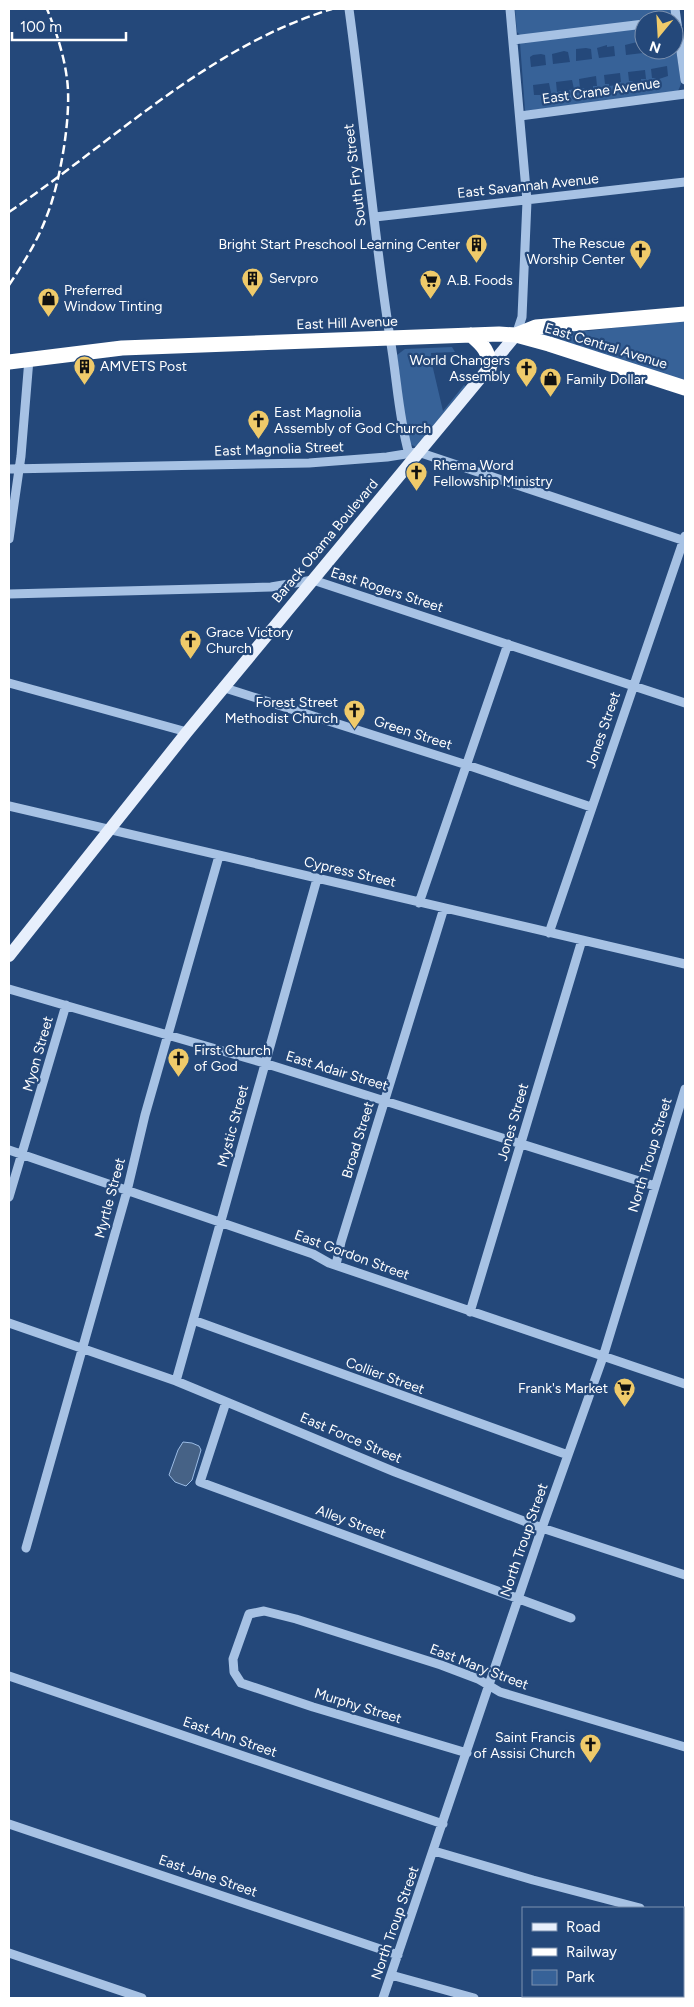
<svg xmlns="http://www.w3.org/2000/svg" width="694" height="2007" font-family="Figtree,sans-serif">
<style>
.green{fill:#376298;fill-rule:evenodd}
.water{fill:#466286;stroke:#9bbce5}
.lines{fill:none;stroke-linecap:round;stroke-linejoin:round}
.minor{stroke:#a7c2e4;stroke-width:9}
.major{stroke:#e7effc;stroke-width:12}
.highway{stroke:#fff;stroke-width:15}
.rail{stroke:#fff;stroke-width:2.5;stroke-dasharray:9 4;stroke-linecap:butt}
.labels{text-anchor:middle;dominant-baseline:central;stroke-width:4.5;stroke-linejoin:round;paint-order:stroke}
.street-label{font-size:14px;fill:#fff;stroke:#24487a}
.poi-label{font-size:14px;fill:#fff;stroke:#24487a;text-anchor:start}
</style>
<rect width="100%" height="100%" fill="#24487a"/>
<path class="green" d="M 515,9 L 671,9 L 672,13 L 668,17 L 521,36 L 517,32 Z
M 644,28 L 644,50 L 649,50 L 650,52 L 674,50 L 674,33 L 681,84 L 678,91 L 526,111 L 525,110 L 520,43 ZM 637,42 L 641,43 L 643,53 L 626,55 L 625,45 ZM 607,45 L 607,47 L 614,46 L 615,56 L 599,58 L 597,48 ZM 586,48 L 591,49 L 592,59 L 576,61 L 576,49 ZM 564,51 L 568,52 L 570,62 L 553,64 L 552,54 ZM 541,54 L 545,55 L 546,65 L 531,67 L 530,57 L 533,55 ZM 667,66 L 668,76 L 656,80 L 656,78 L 652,78 L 651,69 ZM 645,70 L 646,79 L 641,79 L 641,82 L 633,83 L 633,81 L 629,81 L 628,72 ZM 620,73 L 621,82 L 617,83 L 617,85 L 609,86 L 609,84 L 605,84 L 604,75 ZM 596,76 L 597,86 L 593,86 L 593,89 L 585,90 L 584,88 L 580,88 L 579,79 ZM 572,80 L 574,89 L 569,90 L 569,92 L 561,93 L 561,91 L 557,92 L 556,82 ZM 549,83 L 551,93 L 546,93 L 546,95 L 534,95 L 533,85 Z
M 685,320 L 685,384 L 533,333 L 587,331 Z
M 452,347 L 455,352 L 431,353 L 432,364 L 443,411 L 464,385 L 467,387 L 416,447 L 408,443 L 397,355 L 405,349 Z"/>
<path class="water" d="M 183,1442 L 192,1443 L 199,1446 L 201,1450 L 192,1480 L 186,1486 L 175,1482 L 169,1475 L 178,1450 Z"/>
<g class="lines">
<path class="minor" d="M 349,9 C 364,118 373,229 390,338 C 397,377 398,415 409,454
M 510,9 L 527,201 L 522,317 L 516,335
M 675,9 L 685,80
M 513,40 L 644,24
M 520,116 L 685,94
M 375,217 L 685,182
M 9,469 L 309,463 L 387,457 L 418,452 L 685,541
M 9,539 L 21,456 L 29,359
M 9,594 L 271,587 L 313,580 L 685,703
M 9,683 L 187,732
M 225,688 L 467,765 L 591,807
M 9,806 L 685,964
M 419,903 L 508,644
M 549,933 L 685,536
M 9,989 L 264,1063 L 655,1186
M 9,1150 L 313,1254 L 329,1263 L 685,1384
M 9,1197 L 66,1005
M 336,1265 L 341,1242 L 444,908
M 470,1312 L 582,940
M 193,1320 L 568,1455
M 9,1323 L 176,1381 L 395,1472 L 542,1528 L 685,1575
M 176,1381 L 317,879
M 226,1402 L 200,1482 L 571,1618
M 26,1548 L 127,1191 L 145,1115 L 219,856
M 9,1676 L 443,1824
M 467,1753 L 313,1707 L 241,1683 L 234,1672 L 233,1659 L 249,1614 L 264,1611 L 296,1619 L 441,1665 L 478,1679 L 500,1692 L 685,1747
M 9,1824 L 398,1955
M 434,1851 L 533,1880 L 640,1908
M 683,1930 L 685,1933
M 9,1953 L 142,1998
M 391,1975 L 474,1998
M 683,1975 L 685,1967
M 383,1998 L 542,1528 L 603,1357 L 685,1089
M 675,1998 L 676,1996"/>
<path class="major" d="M 9,956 L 187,732 L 516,335"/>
<path class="highway" d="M 471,335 C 483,345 490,352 489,369
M 516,335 L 549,344 L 685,388
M 9,362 L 122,348 L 499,334 L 516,335 L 536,327 L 685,314"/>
<path class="rail" d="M 9,212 C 114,141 209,46 332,9
M 9,285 C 23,264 37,242 46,218 C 60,184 72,115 67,79 C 64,55 56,31 47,9"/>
</g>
<defs>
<symbol id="building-pin" viewBox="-11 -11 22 30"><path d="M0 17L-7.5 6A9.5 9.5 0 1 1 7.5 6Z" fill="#efca6a" stroke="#24487a"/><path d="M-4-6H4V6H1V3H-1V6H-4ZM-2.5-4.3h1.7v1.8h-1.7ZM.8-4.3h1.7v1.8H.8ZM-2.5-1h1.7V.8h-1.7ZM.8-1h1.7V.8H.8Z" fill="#111"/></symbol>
<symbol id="church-pin" viewBox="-11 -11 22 30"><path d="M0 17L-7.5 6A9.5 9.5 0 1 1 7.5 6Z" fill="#efca6a" stroke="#24487a"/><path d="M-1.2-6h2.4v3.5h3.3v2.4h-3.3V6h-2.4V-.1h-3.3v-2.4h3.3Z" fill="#111"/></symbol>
<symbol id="supermarket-pin" viewBox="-11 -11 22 30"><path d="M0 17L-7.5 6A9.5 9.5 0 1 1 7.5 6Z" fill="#efca6a" stroke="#24487a"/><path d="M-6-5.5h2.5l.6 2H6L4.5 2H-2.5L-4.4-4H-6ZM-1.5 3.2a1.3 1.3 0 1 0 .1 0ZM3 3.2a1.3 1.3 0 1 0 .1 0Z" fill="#111"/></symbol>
<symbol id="shop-pin" viewBox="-11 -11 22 30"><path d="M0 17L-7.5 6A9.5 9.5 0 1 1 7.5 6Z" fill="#efca6a" stroke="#24487a"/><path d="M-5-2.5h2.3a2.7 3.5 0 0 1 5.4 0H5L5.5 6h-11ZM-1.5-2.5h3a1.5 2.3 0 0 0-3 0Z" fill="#111"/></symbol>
</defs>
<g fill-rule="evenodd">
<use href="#building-pin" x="464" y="232" width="25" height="34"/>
<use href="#church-pin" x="628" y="238" width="25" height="34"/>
<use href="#building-pin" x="240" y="266" width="25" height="34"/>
<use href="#supermarket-pin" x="418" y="268" width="25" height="34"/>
<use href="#shop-pin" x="36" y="286" width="25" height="34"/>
<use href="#building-pin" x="72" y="354" width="25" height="34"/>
<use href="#church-pin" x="514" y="356" width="25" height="34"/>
<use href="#shop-pin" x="538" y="366" width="25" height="34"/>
<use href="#church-pin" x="246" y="408" width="25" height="34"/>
<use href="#church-pin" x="404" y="460" width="25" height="34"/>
<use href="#church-pin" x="178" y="628" width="25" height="34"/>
<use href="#church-pin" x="342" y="698" width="25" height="34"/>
<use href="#church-pin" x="166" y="1046" width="25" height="34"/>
<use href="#supermarket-pin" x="612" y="1376" width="25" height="34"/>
<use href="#church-pin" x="578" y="1732" width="25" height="34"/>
</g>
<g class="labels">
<g class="street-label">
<text transform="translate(601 91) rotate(-8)">East Crane Avenue</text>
<text transform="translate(355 175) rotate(-97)">South Fry Street</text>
<text transform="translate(528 186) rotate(-6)">East Savannah Avenue</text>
<text transform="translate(347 323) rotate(-2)">East Hill Avenue</text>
<text transform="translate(606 346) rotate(17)">East Central Avenue</text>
<text transform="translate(279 449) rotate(-2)">East Magnolia Street</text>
<text transform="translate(325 541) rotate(-50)">Barack Obama Boulevard</text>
<text transform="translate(387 590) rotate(18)">East Rogers Street</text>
<text transform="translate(603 730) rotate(-71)">Jones Street</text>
<text transform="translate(413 733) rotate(18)">Green Street</text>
<text transform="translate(350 872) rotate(13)">Cypress Street</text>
<text transform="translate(38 1054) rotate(-74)">Myon Street</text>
<text transform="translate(337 1071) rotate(17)">East Adair Street</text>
<text transform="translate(513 1122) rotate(-74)">Jones Street</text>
<text transform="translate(233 1126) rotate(-75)">Mystic Street</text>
<text transform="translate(358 1140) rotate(-73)">Broad Street</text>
<text transform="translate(650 1155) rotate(-73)">North Troup Street</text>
<text transform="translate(110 1198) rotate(-75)">Myrtle Street</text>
<text transform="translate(352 1255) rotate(20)">East Gordon Street</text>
<text transform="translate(385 1376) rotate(20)">Collier Street</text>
<text transform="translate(351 1438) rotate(23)">East Force Street</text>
<text transform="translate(351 1522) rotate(20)">Alley Street</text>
<text transform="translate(524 1540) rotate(-71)">North Troup Street</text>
<text transform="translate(479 1667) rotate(21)">East Mary Street</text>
<text transform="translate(358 1706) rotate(17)">Murphy Street</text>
<text transform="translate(230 1737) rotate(19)">East Ann Street</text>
<text transform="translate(208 1876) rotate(19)">East Jane Street</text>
<text transform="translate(395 1923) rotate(-71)">North Troup Street</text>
</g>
<g class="poi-label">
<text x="625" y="243" text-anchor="end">The Rescue<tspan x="625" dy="16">Worship Center</tspan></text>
<text x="460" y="244" text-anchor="end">Bright Start Preschool Learning Center</text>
<text x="269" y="278">Servpro</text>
<text x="447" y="280">A.B. Foods</text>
<text x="64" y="290">Preferred<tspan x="64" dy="16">Window Tinting</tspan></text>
<text x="510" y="360" text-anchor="end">World Changers<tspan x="510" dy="16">Assembly</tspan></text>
<text x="100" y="366">AMVETS Post</text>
<text x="566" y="379">Family Dollar</text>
<text x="274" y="412">East Magnolia<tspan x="274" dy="16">Assembly of God Church</tspan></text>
<text x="433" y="465">Rhema Word<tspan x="433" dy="16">Fellowship Ministry</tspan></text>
<text x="206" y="632">Grace Victory<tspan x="206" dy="16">Church</tspan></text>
<text x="338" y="702" text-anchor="end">Forest Street<tspan x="338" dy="16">Methodist Church</tspan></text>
<text x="194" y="1050">First Church<tspan x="194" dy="16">of God</tspan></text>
<text x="608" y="1388" text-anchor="end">Frank's Market</text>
<text x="575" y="1737" text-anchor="end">Saint Francis<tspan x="575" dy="16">of Assisi Church</tspan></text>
</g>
</g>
<rect width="694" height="2007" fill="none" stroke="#ffffff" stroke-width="20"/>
<rect x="522" y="1907" width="162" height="90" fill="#24487a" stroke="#7c91af"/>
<rect x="532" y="1923" width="25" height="8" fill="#e7effc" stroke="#7c91af"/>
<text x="566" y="1932" font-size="15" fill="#ffffff">Road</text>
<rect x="532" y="1948" width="25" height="8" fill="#ffffff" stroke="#7c91af"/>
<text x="566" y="1957" font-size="15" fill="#ffffff">Railway</text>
<rect x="532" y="1970" width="25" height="15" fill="#376298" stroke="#7c91af"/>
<text x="566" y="1982" font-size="15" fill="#ffffff">Park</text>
<g transform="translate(659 35) rotate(198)"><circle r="24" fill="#24487a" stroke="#7c91af"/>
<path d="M0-4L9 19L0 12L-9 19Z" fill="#efca6a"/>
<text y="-8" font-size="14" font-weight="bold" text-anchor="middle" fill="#ffffff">N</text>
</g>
<path d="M12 32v8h114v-8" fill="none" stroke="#ffffff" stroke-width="2.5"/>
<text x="20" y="32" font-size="15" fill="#ffffff" stroke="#24487a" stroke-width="4" paint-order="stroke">100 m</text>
</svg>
